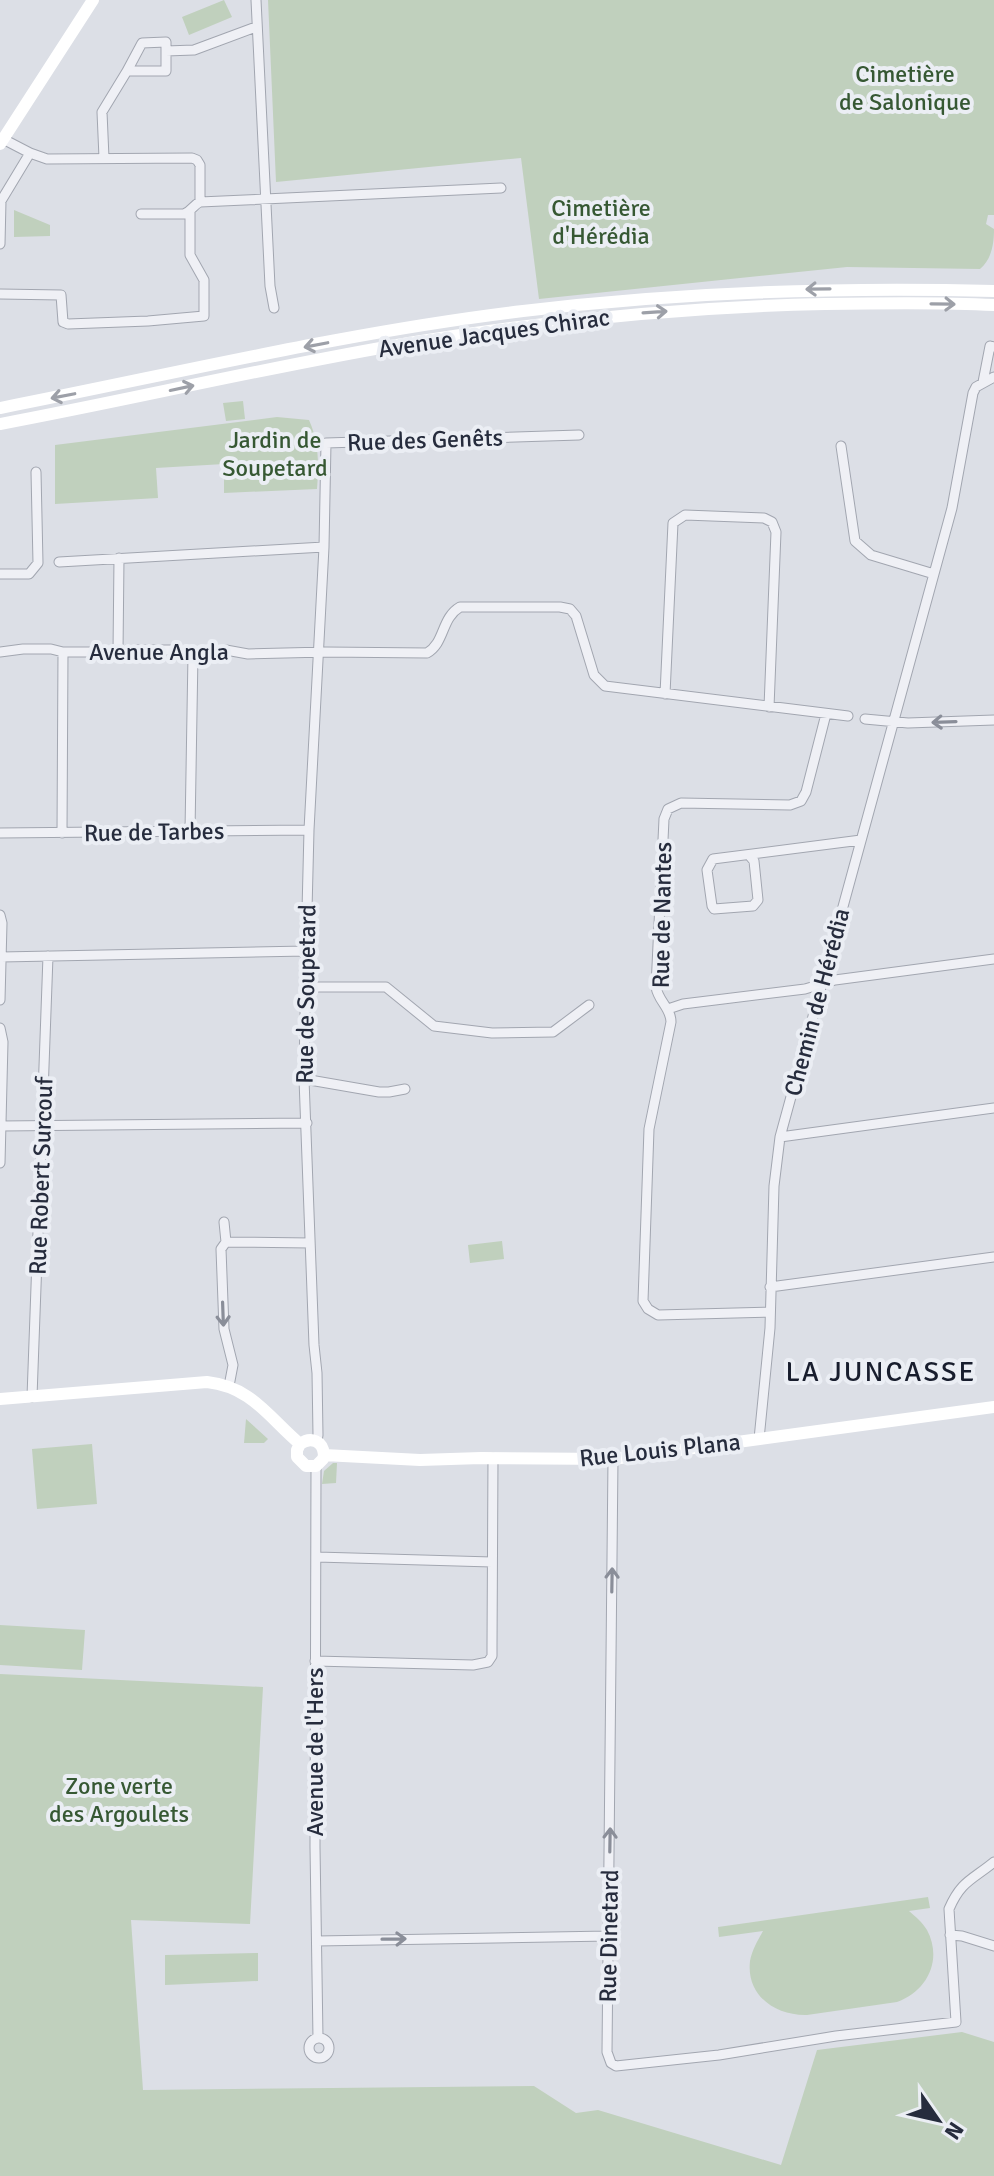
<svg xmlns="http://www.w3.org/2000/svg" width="994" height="2176" font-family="Signika,sans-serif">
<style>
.green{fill:#c0d0bd}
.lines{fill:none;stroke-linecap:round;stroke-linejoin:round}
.street-casing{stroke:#a2a6b0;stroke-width:11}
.street{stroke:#eff0f5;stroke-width:9}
.secondary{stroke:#fff;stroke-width:12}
.oneway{stroke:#9da0a8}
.oneway2{stroke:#8a8e99}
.labels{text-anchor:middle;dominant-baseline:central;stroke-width:8;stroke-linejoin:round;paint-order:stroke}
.park-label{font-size:24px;fill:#365833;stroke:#ebeef4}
.street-label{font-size:24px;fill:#262c3d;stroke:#ebeef4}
.quarter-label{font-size:28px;letter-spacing:2px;fill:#181d2d;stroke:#ebeef4}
</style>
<rect width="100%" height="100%" fill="#dcdfe6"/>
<path class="green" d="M 224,0 L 232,17 L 189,35 L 182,17 Z
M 268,0 L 994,0 L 994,215 L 988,215 L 986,224 L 994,229 C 994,243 992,259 980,269 L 847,267 L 539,299 L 521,158 L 276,182 Z
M 14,210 L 50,225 L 50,236 L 14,237 Z
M 243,401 L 245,419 L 226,421 L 223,403 Z
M 277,417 L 309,420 C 319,442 319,465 317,489 L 224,493 L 224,464 L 156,468 L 158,498 L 55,504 L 55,445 Z
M 502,1241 L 504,1259 L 470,1263 L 468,1245 Z
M 246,1419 L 268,1439 L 264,1443 L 244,1443 Z
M 92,1444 L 97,1504 L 37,1509 L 32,1449 Z
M 333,1463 L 337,1463 L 336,1483 L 322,1484 L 324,1471 Z
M 0,1625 L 85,1630 L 82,1670 L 0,1665 Z
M 0,1674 L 263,1687 L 250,1924 L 131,1920 L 143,2090 L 534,2086 L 576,2113 L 598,2110 L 781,2165 L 817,2050 L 962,2032 L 994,2042 L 994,2176 L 0,2176 Z
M 928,1897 L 930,1908 L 909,1911 C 916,1917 922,1922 927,1930 C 943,1960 927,1991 897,2002 L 807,2015 C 776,2016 746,1996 750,1961 C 752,1950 758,1940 763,1931 L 719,1937 L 718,1927 Z
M 258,1953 L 258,1981 L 165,1985 L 165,1955 Z"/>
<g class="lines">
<defs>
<path id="street" d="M 256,0 L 270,286 L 274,308
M 127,71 L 142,43 L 166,42 L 166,51
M 3,139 L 30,153 L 47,159 L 192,158 L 197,160 L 200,165 L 200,202
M 104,158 L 102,112 L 127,71 L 166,71 L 166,51 L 194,50 L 256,27
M 141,214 L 184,214 C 192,211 193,205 200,202 L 501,188
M 0,244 L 1,201 L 30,153
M 0,294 L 61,295 L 63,322 L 68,324 L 148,321 L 204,316 L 204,280 L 190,255 L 190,212
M 983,382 L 990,346 L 994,347
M 841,446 L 855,541 L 871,555 L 934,574
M 59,562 L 324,547
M 0,574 L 29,574 L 38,563 L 36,472
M 0,652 L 23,649 L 51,649 L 63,652 L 118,652 L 128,650 L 176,650 L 193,654 L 215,654 L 226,650 L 248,654 L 326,652 L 427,653 C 445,643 441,618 460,607 L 560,607 L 570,609 L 576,616 L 594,675 L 605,686 L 848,716
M 118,652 L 119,558
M 665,694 L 673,523 L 685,515 L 764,518 L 772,522 L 776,532 L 769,707
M 865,719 L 908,723 L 994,720
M 190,831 L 193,654
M 0,833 L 309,830
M 62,833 L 63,652
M 749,855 L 754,861 L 758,900 L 753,906 L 714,909 L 712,906 L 707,870 L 713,859 L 861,840
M 0,915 L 2,923 L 0,1000
M 1,957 L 306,951
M 306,987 L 386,987 L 434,1026 L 492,1033 L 553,1032 L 589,1005
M 668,1009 L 683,1004 L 805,989 L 835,980 L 994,959
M 0,1028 L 3,1042 L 0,1163
M 304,1079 L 379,1092 L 389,1092 L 405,1089
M 1,1126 L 307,1123
M 780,1137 L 994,1108
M 224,1222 L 226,1242 L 221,1249 L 224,1329 L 233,1365 L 229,1386
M 226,1242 L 310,1243
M 770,1287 L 994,1257
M 770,1312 L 658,1315 L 648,1309 L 643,1301 L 649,1129 L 671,1022 C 671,1008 658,1001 656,987 L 664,819 L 668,809 L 681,803 L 790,805 L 801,801 L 806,792 L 826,714
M 32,1397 L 48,956
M 759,1439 L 770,1328 L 774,1186 L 780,1137 L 952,508 L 973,393 L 976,387 L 994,377
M 317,1441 L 318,1435 L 317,1373 L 314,1345 L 304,1079 L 306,951 L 309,830 L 324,547 L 326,443 L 579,435
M 613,1459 L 607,2052 L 611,2063 L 616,2066 L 719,2055 L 836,2036 L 956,2022 L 949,1909 C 961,1881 972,1880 994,1862
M 316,1466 L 315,1847 L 318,2038
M 317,1557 L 492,1562
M 315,1661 L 473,1665 L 488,1662 L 492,1656 L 492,1647 L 493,1458
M 950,1935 L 962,1936 L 994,1946
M 317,1941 L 609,1936
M309 2048a10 10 0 1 1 20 0a10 10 0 1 1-20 0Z"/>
</defs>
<use href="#street" class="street-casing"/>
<use href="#street" class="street"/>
<path class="secondary" d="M 0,144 L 93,0
M 0,408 C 174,374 347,332 523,311 C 680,292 836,287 994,291
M 0,424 C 139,398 276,365 415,342 C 551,320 687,307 825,304 C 881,303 938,302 994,305
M 0,1399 L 207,1382 C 252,1387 268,1417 300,1444
M 300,1444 L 297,1450 L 297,1457 L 306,1466 L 316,1466 L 323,1459 L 324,1455
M 300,1444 C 311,1436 323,1441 324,1455
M 324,1455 L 420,1460 L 481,1458 L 613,1459 L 994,1407"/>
</g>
<defs><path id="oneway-shaft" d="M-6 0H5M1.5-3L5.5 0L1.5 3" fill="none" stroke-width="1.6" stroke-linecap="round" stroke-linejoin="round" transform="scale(2)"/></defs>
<g class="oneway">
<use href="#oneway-shaft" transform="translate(818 289) rotate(179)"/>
<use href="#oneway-shaft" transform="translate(943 304) rotate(1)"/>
<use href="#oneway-shaft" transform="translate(655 312) rotate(-4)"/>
<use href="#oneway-shaft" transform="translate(316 345) rotate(169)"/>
<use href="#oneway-shaft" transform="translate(182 388) rotate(-12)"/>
<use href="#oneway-shaft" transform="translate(63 396) rotate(169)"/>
</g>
<g class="oneway2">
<use href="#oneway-shaft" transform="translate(944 722) rotate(178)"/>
<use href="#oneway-shaft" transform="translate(223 1314) rotate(88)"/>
<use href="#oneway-shaft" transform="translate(612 1580) rotate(-89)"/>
<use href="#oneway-shaft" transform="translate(610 1840) rotate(-89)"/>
<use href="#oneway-shaft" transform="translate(394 1939) rotate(-1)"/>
</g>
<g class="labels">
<g class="park-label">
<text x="905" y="74">Cimetière<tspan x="905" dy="28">de Salonique</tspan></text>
<text x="601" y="208">Cimetière<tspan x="601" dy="28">d'Hérédia</tspan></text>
<text x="275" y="440">Jardin de<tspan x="275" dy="28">Soupetard</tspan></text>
<text x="119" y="1786">Zone verte<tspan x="119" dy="28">des Argoulets</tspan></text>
</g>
<g class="street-label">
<text transform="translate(494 333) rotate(-8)">Avenue Jacques Chirac</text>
<text transform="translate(425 440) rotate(-2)">Rue des Genêts</text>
<text x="159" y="652">Avenue Angla</text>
<text transform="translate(154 832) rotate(-1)">Rue de Tarbes</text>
<text transform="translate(662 915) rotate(-89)">Rue de Nantes</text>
<text transform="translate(306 994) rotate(-89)">Rue de Soupetard</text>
<text transform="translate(817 1002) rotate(-75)">Chemin de Hérédia</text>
<text transform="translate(41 1176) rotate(-88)">Rue Robert Surcouf</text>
<text transform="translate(660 1450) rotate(-6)">Rue Louis Plana</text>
<text transform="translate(315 1752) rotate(-90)">Avenue de l'Hers</text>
<text transform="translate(609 1936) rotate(-89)">Rue Dinetard</text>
</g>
<g class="quarter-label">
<text x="881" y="1372">LA JUNCASSE</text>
</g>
</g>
<g transform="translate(938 2120) rotate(124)" stroke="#ebeef4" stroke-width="6" paint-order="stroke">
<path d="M0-6L14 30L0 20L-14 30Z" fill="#262c3d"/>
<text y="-12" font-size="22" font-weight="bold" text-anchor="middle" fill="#262c3d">N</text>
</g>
</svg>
